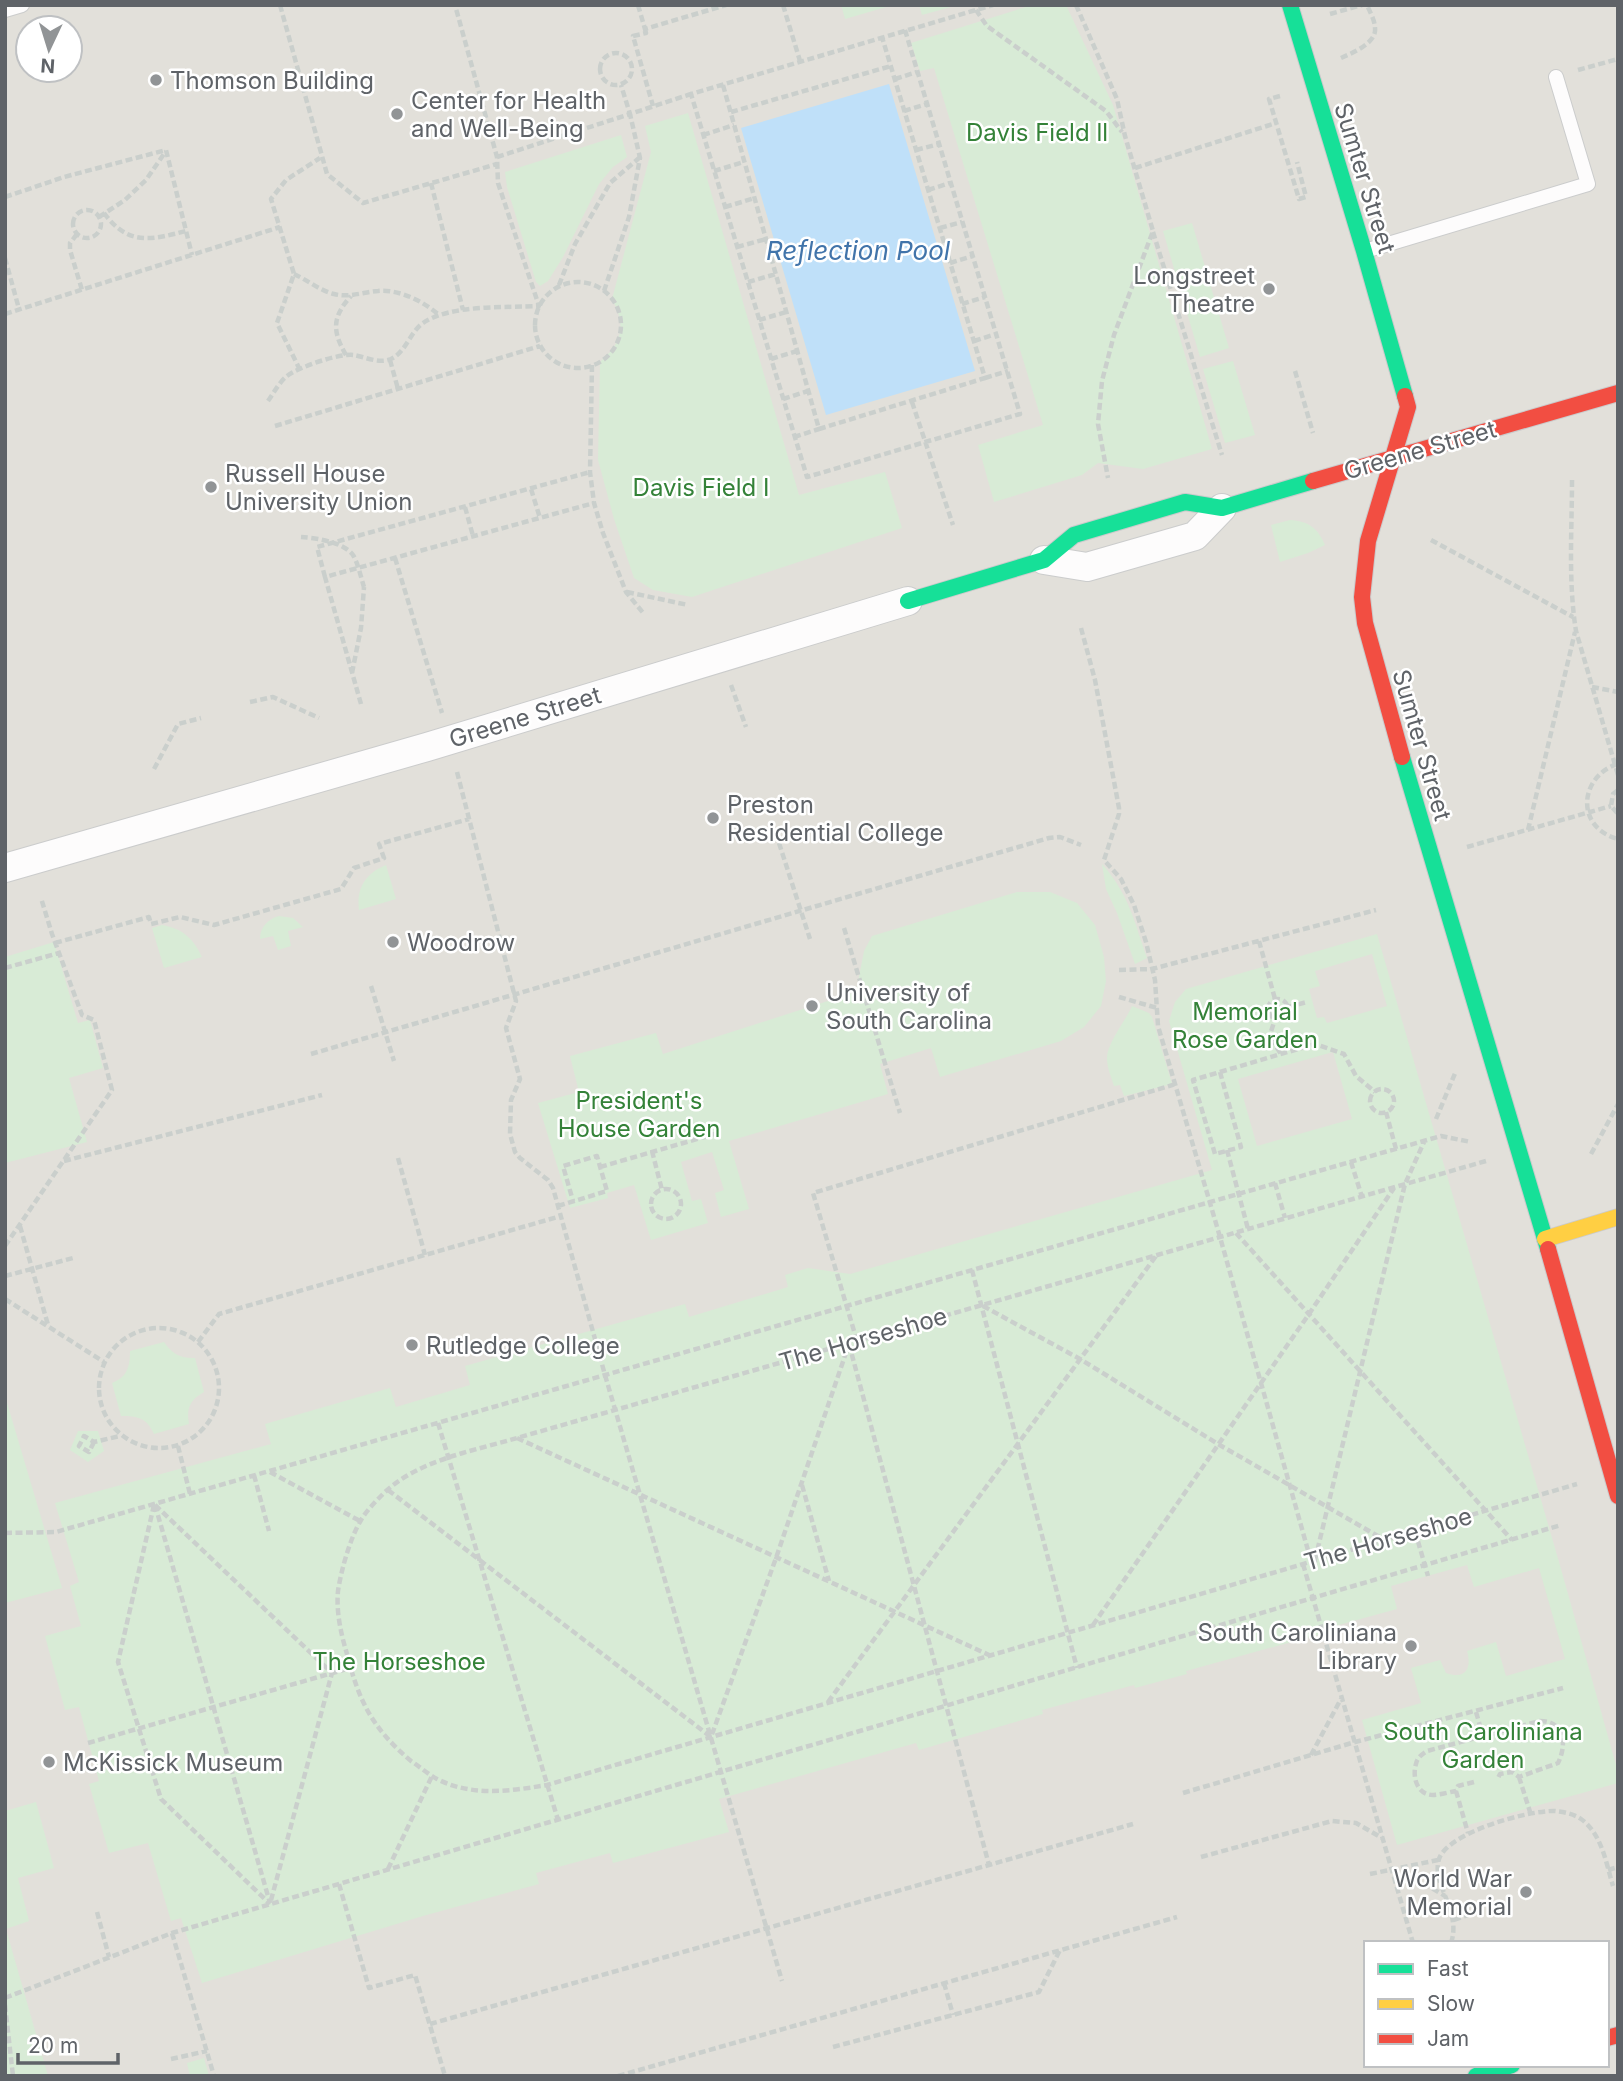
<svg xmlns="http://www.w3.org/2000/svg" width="1623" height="2081" font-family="Inter,sans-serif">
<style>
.education{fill:#e2e0da;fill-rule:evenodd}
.green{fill:#d8ebd6;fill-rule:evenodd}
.water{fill:#bfe0f9}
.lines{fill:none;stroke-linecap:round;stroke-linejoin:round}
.lane-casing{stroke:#cbcccc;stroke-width:16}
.street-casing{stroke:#cbcccc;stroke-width:30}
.fast-casing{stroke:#cacacb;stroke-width:18}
.slow-casing{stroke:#cacacb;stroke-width:18}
.jam-casing{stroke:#cacacb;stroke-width:18}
.path{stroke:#cacfcc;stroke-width:4.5;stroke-dasharray:7 3.5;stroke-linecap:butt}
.lane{stroke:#fdfcfc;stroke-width:14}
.street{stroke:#fdfcfc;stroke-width:28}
.fast{stroke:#16e098;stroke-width:16}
.slow{stroke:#ffcf43;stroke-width:16}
.jam{stroke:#f24e42;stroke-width:16}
.path-bridge{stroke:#cacfcc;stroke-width:4.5;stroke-dasharray:7 3.5;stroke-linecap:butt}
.poi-dot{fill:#919496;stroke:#fff;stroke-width:2.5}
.labels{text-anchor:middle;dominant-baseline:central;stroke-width:5;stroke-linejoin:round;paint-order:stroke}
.poi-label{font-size:24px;fill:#5f6368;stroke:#fff;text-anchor:start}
.park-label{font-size:24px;fill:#348238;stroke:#fff}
.street-label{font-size:24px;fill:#5f6368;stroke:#fff}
.water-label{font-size:26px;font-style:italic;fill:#4174aa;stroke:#fff}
</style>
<rect width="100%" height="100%" fill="#efeeea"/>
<path class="education" d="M 5,5 L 1618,5 L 1618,2076 L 5,2076 ZM 28,28 L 70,28 L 70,70 L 28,70 ZM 1366,1943 L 1607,1943 L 1607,2065 L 1366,2065 Z"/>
<path class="green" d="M 841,5 L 893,5 L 845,19 Z
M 919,5 L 958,5 L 922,15 Z
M 1032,5 L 1066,5 L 1113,105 L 1212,449 L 1143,469 L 1098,463 L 1082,475 L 994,502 L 978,445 L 1043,425 L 934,68 L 920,71 L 911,43 Z
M 688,113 L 799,495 L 885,472 L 902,528 L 692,597 L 653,590 L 634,578 L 614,519 L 598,460 L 600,362 C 623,343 626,324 612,299 L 651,152 L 645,126 Z
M 621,135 L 627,157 L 613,167 L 599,184 L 563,257 L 548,281 L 540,286 L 536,282 L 507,187 L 505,172 Z
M 1192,223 L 1229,348 L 1200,357 L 1163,231 Z
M 1233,361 L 1255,435 L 1225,443 L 1203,369 Z
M 1290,520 C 1308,521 1318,528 1325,545 L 1308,553 L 1280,562 L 1271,525 Z
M 1102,864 C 1129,894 1134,921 1147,958 L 1135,964 L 1117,913 L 1106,889 Z
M 386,865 L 396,899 L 359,910 C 356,888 366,873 386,865 Z
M 1017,892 L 1050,892 L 1077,903 L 1095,925 L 1104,957 L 1106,981 L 1101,1006 L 1084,1027 L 1061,1041 L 940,1077 L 931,1048 L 880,1064 L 888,1094 L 729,1141 L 749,1209 L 721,1217 L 715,1193 L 724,1190 L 712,1152 L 681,1162 L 692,1201 L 701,1199 L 708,1223 L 651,1240 L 634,1185 L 607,1193 L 608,1198 L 570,1208 L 538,1103 L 579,1092 L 570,1056 L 656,1033 L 663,1054 L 856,992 L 864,951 L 872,936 Z
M 279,916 L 293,918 L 303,927 L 288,931 L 291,946 L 278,950 L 273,936 L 260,939 C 260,927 268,919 279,916 Z
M 162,925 C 183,929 193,938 202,957 L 164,968 L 152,928 Z
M 1377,934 L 1559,1562 L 1618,1772 L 1618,1783 L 1397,1845 L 1362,1720 L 1421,1703 L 1411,1668 L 1440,1660 L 1446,1673 C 1466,1680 1472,1668 1467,1651 L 1496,1642 L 1506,1676 L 1565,1659 L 1539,1568 L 1474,1587 L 1467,1565 L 1391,1586 L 1397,1609 L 1335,1626 L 1317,1635 L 1186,1671 L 1187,1674 L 1135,1688 L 1134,1685 L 1042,1710 L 1043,1714 L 919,1750 L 916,1743 L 719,1799 L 729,1832 L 613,1863 L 610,1853 L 536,1873 L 539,1884 L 423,1916 L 202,1983 L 181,1918 L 171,1921 L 148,1843 L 109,1853 L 89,1784 L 99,1781 L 79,1707 L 65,1710 L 45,1636 L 81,1626 L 70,1586 L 79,1582 L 55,1503 L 271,1444 L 265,1424 L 390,1388 L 396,1407 L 470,1385 L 465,1366 L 685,1304 L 689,1317 L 788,1287 L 785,1275 L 808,1268 L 850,1274 L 1212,1170 L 1169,1021 L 1175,1002 L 1186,989 ZM 1372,954 L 1387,1006 L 1327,1023 L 1324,1017 L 1317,1018 L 1309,989 L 1320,986 L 1315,971 ZM 1333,1052 L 1352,1119 L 1257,1146 L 1238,1079 Z
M 54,942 L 78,1023 L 90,1020 L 103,1068 L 69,1078 L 87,1142 L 5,1163 L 5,957 Z
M 1132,1006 L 1149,1013 L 1152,1017 L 1172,1084 L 1124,1096 L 1120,1085 L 1114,1086 C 1111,1077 1107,1067 1107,1058 C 1107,1043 1125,1022 1132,1006 Z
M 164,1342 C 171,1353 181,1359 195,1358 L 204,1392 C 190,1400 186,1408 189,1424 L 154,1434 C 147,1418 138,1416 121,1416 L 112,1383 C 127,1377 130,1367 130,1351 Z
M 5,1396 L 62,1588 L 5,1603 Z
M 78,1431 L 98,1431 L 104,1451 L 88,1462 L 70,1450 Z
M 36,1802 L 54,1868 L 18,1878 L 29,1921 L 6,1929 L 48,2076 L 5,2076 L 5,1811 Z
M 204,2058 L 209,2076 L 190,2076 L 187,2063 Z"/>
<path class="water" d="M 889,84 L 975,371 L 826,415 L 741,128 Z"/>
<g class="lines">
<defs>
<path id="lane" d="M 5,10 L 22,5
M 1365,251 L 1588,184 L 1556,77"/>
<path id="street" d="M 1044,560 L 1087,567 L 1195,536 L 1222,508
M 5,868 L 427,747 L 908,601"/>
<path id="fast" d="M 1290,5 L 1364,251 L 1405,396
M 908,601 L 1044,560 L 1074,535 L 1185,502 L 1222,508 L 1313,481
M 1402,757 L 1548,1249
M 1476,2076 L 1512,2065"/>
<path id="slow" d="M 1545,1239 L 1618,1217"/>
<path id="jam" d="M 1313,481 L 1618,393
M 1402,757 L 1365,623 L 1362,597 L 1368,541 L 1408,407 L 1405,396
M 1548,1249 L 1618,1496
M 1607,2038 L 1618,2035"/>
</defs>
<use href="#lane" class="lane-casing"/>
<use href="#street" class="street-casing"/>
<use href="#fast" class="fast-casing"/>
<use href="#slow" class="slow-casing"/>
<use href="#jam" class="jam-casing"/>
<path class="path" d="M 280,5 L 327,174 L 363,203 L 497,164
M 638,5 L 645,29 L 726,5
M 783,5 L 800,61
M 1076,5 L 1117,99 L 1125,136 L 1153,231 L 1114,335 L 1102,381 L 1098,424 L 1108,478
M 976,10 L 987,26 L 1106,111 L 1122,132
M 1330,14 L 1362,5
M 645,29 L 646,33 L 633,36 L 653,106
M 905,30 L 1020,414 L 807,477 L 691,94 L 993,5
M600 69a16 16 0 1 1 32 0a16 16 0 1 1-32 0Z
M 1341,58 C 1352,53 1377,43 1375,28 C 1375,21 1370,12 1367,5
M 1578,70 L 1618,59
M 895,79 L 917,72
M 723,85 L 819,429 L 985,378 L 882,37
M 1280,96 L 1269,99 L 1299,199 L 1306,197 L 1297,162
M 904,111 L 927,104
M 731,112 L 891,66
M 703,135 L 734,125
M 916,150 L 939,144
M 497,157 L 630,114 L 621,85
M 1135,168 L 1276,123
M 714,171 L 744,162
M 431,183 L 463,310
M 928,190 L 950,183
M 5,197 L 64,177 L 166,150 L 192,255
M 725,207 L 755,198
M73 224a14 14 0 1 1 28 0a14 14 0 1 1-28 0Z
M 104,213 C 128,246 151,240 186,231
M 99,217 L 125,200 L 146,180 L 166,151
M 940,228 L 962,222
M 1153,232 L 1222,455
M 77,234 L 70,243 L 70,250 L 82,290
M 737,247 L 766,239
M 5,258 L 19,309
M 950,263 L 973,256
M 294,274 C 307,280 321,291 334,294 C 348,298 364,292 378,291 C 399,289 423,301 439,315
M 748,282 L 776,274
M535 325a43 43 0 1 1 86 0a43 43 0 1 1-86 0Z
M 559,285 L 575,244 L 610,183 L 639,158
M 604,291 L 629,217 L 640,158 L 630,114 L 691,94
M 962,304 L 985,297
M 5,314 L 280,227
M 759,320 L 786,312
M 974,341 L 996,334
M 346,355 C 332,331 332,317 351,296
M 771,359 L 797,351
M 390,360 L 398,389
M 592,365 L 590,472 L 594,503 L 603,533 L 626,592 L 644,614
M 300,370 L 277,323 L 294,274 L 271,199 L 286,180 L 320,158
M 1295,371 L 1313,433
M 985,378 L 1008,371
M 783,399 L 808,391
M 268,401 C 273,394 280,381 287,376 C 299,367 339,353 354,355 C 365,357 379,364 391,359 C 406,352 410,332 423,323 C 451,304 505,308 539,306 L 498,183 L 497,157 L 455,5
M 912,402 L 953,525
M 275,426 L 540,346
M 794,437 L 819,429
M 1572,480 C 1572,530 1568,581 1576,631 L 1618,775
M 531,489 L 540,518
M 465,507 L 473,536
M 1431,540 L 1573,617
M 395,558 L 442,713
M 325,577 L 317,547 L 590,472
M 627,592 L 688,605
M 1081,628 L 1095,680 L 1119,808 L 1119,814 L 1104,860 L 1121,879 L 1134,905 L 1146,942 L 1155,980 L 1158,1026 L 1220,1237 L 1311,1561
M 352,673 L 361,628 L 364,587
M 731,685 L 746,727
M 1592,687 L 1618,692
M 250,702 L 273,697 L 319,718
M 361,704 L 325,577 L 594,503
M 1617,764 C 1578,778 1576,828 1618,839
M 154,769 L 178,724 L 201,718
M 457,772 L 516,1001 L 506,1028 L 520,1079 L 511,1100 L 510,1134 L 515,1152 L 520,1158 L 548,1180 L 553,1188 L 605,1375 L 782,1981
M 1618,790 L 1613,794 L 1611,806 L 1618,814
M 1528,830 L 1575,632
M 779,843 L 810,939
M 1467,847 L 1611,806
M 844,928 L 900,1113
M 1259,941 L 1275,999
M 55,943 L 149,917 L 151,924 L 180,917 L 214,925 L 341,889 L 354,868 L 384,858 L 379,844 L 469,819
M 5,968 L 59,953
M 1119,970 L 1152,969 L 1376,910
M 371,986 L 394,1061
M 1119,997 L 1157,1008
M1268 1009a10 10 0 1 1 20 0a10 10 0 1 1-20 0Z
M 1288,1007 L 1307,1002
M 1259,1038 L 1273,1042 L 1281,1054
M 1268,1041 L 1275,1019
M 311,1054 L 1049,838 L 1060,837 L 1081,845
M 1220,1072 L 1241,1147 L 1215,1154 L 1193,1080 Z
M 1220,1072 L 1315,1044 L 1344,1054 L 1356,1076 L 1375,1092
M1370 1101a12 12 0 1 1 24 0a12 12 0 1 1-24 0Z
M 1386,1112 L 1396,1149
M 1436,1119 L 1456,1071
M 1227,1150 L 1248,1229
M 652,1151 L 662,1190
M 1591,1154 L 1618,1104
M 398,1158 L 425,1255
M 64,1161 L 322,1095
M 1486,1161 L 517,1438 C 473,1451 419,1460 385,1492 C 376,1501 367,1510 361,1520 C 350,1538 341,1571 338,1591 C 336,1612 341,1634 347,1654 C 359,1702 373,1729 411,1761 C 420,1767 428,1774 437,1779 C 472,1797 511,1791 547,1785 L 1577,1484
M 1351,1162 L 1362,1197
M 600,1167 L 718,1133
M 1275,1183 L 1285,1218
M651 1204a15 15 0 1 1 30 0a15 15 0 1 1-30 0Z
M 558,1206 L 607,1191 L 597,1156 L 563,1166 L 573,1201
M 20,1226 L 48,1325
M 1236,1233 L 1512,1540
M 5,1246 L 112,1090 L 94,1020 L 82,1015 L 52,934 L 41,898
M 972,1270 L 1077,1668
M 5,1276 L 73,1258
M 5,1299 L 104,1362
M 983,1306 L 1080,1359 L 1218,1444 L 1383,1539
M99 1388a60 60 0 1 1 120 0a60 60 0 1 1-120 0Z
M 857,1341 L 813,1193 L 1176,1084
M 198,1342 L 219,1314 L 561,1216
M 849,1344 L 989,1865
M 438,1423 L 558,1820
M 517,1438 L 989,1655
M 94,1442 L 89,1452 L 79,1446 L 84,1436 L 94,1442 L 120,1436
M 178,1446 L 190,1494
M 270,1472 L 360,1521
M 254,1475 L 269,1531
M 802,1485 L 829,1581
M 388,1490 L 711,1737 L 776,1558 L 849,1344
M 154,1505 L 118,1662 L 161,1799 L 270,1904
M 155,1505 L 332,1673 L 270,1904
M 155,1505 L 270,1903
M 1415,1531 L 1428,1576
M 5,1533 L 56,1532 L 1441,1136 L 1471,1142
M 1315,1560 L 1405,1184 L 1424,1142
M 1303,1564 L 1413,1943
M 1093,1625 L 1309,1314 L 1394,1188
M 828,1702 L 1156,1256
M 1476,1712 L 1483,1736
M 88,1743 L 350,1668
M 1311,1755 L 1342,1697
M 1519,1777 L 1531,1815
M 1474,1782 L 1458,1786 L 1456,1791 C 1449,1792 1440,1795 1433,1795 C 1417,1795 1412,1777 1416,1764 C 1417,1758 1422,1754 1427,1751 L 1540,1721 C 1565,1721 1567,1745 1558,1763 L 1519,1777 L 1512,1772 L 1500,1774 L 1498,1778
M 1456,1791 L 1468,1833
M 1183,1793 L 1355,1742 L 1563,1688
M 1201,1857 L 1332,1821 L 1356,1823 L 1382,1838
M 388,1869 L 432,1776
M 1608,1870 L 1618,1867
M 1370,1874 L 1438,1860
M 1393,1875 L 1423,1883 L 1445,1896
M 339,1884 L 369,1988 L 415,1975 L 445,2076
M 97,1912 L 109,1957
M 1454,1920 L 1476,1912
M 172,1933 L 214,2076
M 1451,1943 C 1462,1911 1431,1884 1439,1859 C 1448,1832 1529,1810 1555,1811 C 1564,1812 1574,1814 1581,1819 C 1602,1834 1606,1863 1613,1886
M 944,1983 L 953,2015
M 5,1998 L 172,1933 L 1561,1525
M 5,2005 L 13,2076
M 430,2024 L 1133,1824
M 833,2047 L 1039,1992 L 1060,1950
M 171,2059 L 207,2051
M 618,2076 L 1177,1917"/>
<use href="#lane" class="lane"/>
<use href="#street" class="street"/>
<use href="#fast" class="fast"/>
<use href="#slow" class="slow"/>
<use href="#jam" class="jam"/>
<path class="path-bridge" d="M 301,537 C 317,538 343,542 353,555 C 358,563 361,578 364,587"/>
</g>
<g class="poi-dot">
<circle cx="156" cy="80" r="7"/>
<circle cx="397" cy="114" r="7"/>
<circle cx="1269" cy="289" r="7"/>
<circle cx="211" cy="487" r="7"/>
<circle cx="713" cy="818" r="7"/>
<circle cx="393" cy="942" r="7"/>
<circle cx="812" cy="1006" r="7"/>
<circle cx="412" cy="1345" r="7"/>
<circle cx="1411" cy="1646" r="7"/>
<circle cx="49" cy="1762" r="7"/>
<circle cx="1526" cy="1892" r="7"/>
</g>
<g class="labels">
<g class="poi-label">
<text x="170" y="80">Thomson Building</text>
<text x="411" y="100">Center for Health<tspan x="411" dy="28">and Well-Being</tspan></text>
<text x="1255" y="275" text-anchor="end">Longstreet<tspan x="1255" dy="28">Theatre</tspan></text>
<text x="225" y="473">Russell House<tspan x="225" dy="28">University Union</tspan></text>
<text x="727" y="804">Preston<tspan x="727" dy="28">Residential College</tspan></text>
<text x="407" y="942">Woodrow</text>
<text x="826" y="992">University of<tspan x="826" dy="28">South Carolina</tspan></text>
<text x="426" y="1345">Rutledge College</text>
<text x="1397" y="1632" text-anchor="end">South Caroliniana<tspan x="1397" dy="28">Library</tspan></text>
<text x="63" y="1762">McKissick Museum</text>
<text x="1512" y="1878" text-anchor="end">World War<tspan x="1512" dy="28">Memorial</tspan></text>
</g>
<g class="park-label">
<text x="1037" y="132">Davis Field ll</text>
<text x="701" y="487">Davis Field I</text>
<text x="1245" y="1011">Memorial<tspan x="1245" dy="28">Rose Garden</tspan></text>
<text x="639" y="1100">President's<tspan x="639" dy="28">House Garden</tspan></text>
<text x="399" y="1661">The Horseshoe</text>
<text x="1483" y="1731">South Caroliniana<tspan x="1483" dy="28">Garden</tspan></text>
</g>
<g class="street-label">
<text transform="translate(1365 178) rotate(73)">Sumter Street</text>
<text transform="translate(1420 450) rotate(-16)">Greene Street</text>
<text transform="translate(525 717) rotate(-17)">Greene Street</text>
<text transform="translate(1422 745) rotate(74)">Sumter Street</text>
<text transform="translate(863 1339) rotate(-16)">The Horseshoe</text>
<text transform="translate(1388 1539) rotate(-16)">The Horseshoe</text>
</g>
<g class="water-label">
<text x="858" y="250">Reflection Pool</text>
</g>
</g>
<rect width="1623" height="2081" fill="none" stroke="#5f6368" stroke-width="14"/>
<rect x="1364" y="1941" width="245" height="126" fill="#ffffff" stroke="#bfc1c3" stroke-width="2"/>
<rect x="1378" y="1964" width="35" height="10" fill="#16e098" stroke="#bfc1c3" stroke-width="2"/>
<text x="1427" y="1976" font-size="21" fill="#5f6368">Fast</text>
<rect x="1378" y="1999" width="35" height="10" fill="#ffcf43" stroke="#bfc1c3" stroke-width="2"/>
<text x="1427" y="2011" font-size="21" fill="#5f6368">Slow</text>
<rect x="1378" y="2034" width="35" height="10" fill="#f24e42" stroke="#bfc1c3" stroke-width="2"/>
<text x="1427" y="2046" font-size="21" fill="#5f6368">Jam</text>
<g transform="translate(49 49) rotate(184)"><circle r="33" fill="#ffffff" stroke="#bfc1c3" stroke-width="2"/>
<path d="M0-5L12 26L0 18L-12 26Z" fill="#919496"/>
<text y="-10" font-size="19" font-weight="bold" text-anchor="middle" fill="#5f6368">N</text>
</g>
<path d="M18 2053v10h100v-10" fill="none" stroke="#5f6368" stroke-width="3.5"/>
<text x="28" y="2053" font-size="21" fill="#5f6368" stroke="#ffffff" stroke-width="5" paint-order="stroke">20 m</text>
</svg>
